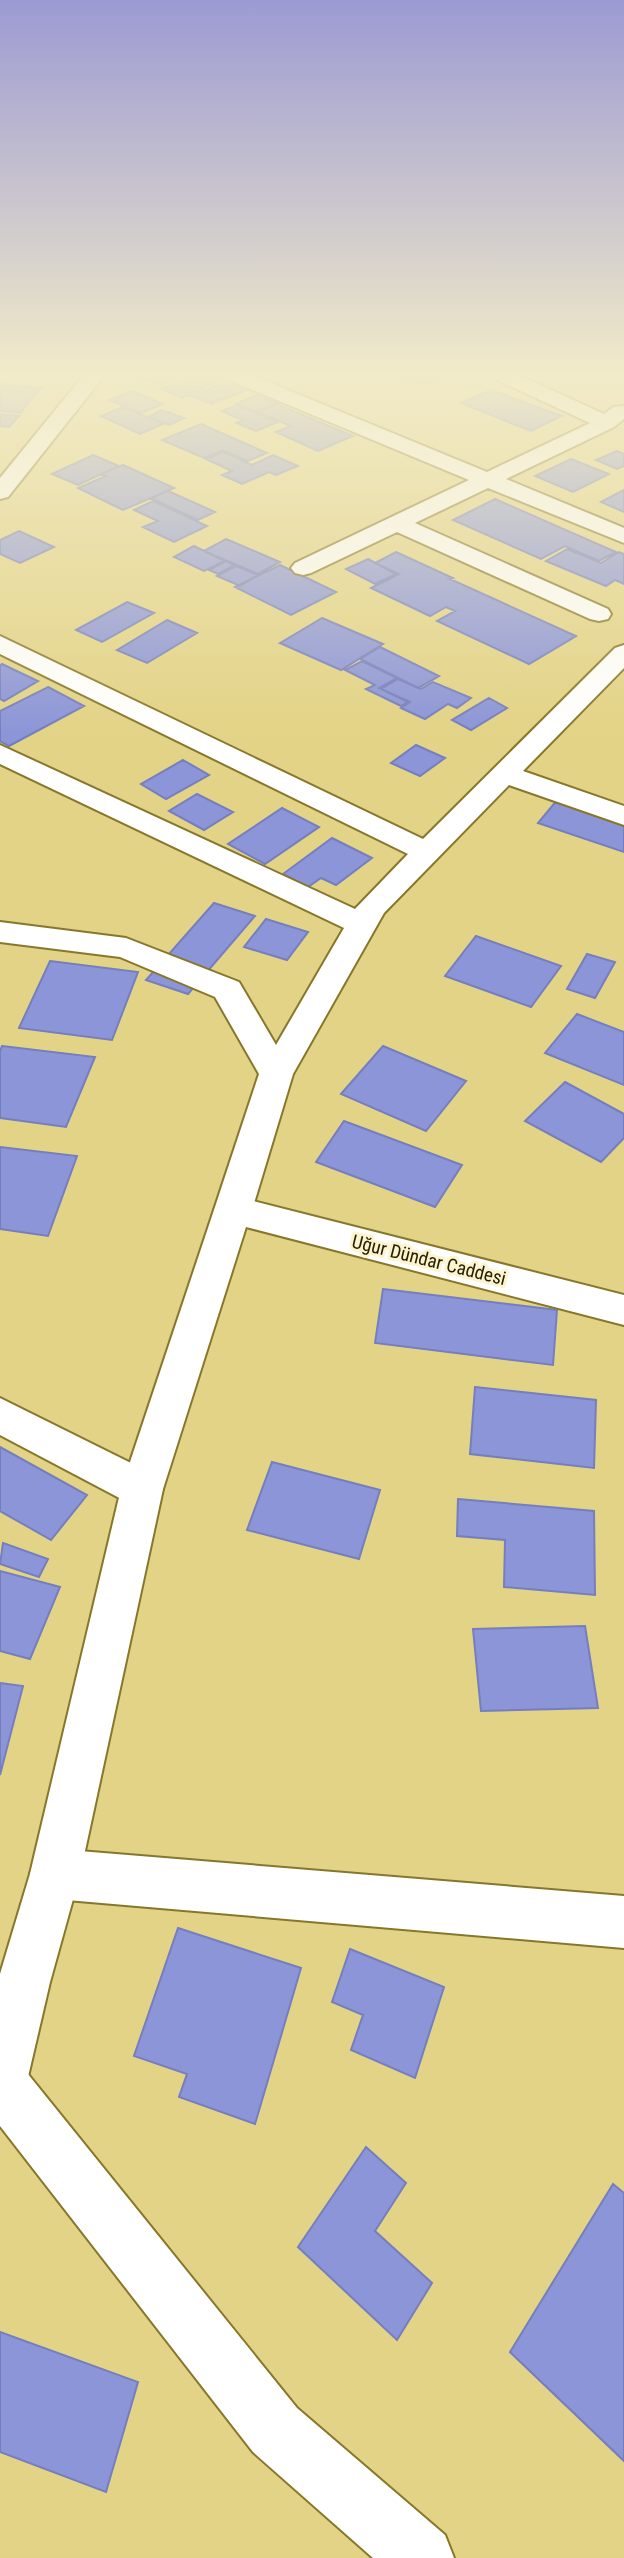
<svg xmlns="http://www.w3.org/2000/svg" width="624" height="2558" font-family="'Roboto Condensed',sans-serif">
<style>
.building{fill:#8c95d8;stroke:#757ebe;stroke-width:2}
.lines{fill:none;stroke-linecap:round;stroke-linejoin:round}
.minor-casing{stroke:#87772a;stroke-width:4}
.tertiary-casing{stroke:#87772a;stroke-width:4}
.minor{fill:#fff;fill-rule:evenodd}
.tertiary{fill:#fff;fill-rule:evenodd}
.labels{text-anchor:middle;dominant-baseline:central;stroke-width:6;stroke-linejoin:round;paint-order:stroke}
.street-label{font-size:19px;fill:#282101;stroke:#fbf4ce}
</style>
<rect width="100%" height="100%" fill="#e3d386"/>
<path class="building" d="M 146,376 L 171,376 L 177,378 L 161,385 L 141,378 Z
M 192,376 L 213,376 L 221,379 L 201,388 L 183,380 Z
M 401,376 L 443,376 L 422,385 Z
M 181,381 L 206,390 L 226,382 L 246,390 L 212,404 L 189,395 L 182,398 L 161,389 Z
M 0,384 L 41,388 L 20,413 L 0,411 Z
M 491,390 L 562,416 L 531,431 L 461,403 Z
M 132,391 L 163,404 L 141,413 L 110,400 Z
M 256,395 L 277,403 L 257,412 L 236,404 Z
M 277,404 L 353,436 L 318,451 L 276,432 L 291,426 L 258,412 Z
M 237,405 L 278,422 L 256,431 L 236,423 L 242,420 L 222,411 Z
M 123,407 L 163,424 L 140,434 L 101,416 Z
M 162,410 L 184,418 L 170,425 L 148,417 Z
M 0,414 L 19,416 L 9,427 L 0,426 Z
M 201,424 L 267,453 L 248,461 L 223,450 L 204,458 L 162,440 Z
M 617,451 L 624,454 L 624,466 L 617,469 L 596,460 Z
M 223,452 L 252,465 L 273,455 L 298,466 L 276,475 L 269,472 L 242,484 L 222,475 L 232,471 L 206,459 Z
M 93,455 L 119,466 L 78,485 L 52,474 Z
M 571,459 L 609,474 L 573,492 L 535,476 Z
M 123,465 L 174,488 L 123,510 L 78,488 L 106,476 L 101,474 Z
M 624,490 L 624,512 L 601,502 Z
M 168,491 L 215,512 L 198,520 L 151,498 Z
M 495,499 L 616,552 L 599,561 L 565,546 L 541,559 L 453,520 Z
M 153,501 L 207,526 L 174,542 L 143,527 L 158,521 L 134,510 Z
M 19,531 L 54,547 L 20,563 L 0,554 L 0,540 Z
M 226,539 L 280,562 L 258,574 L 204,551 Z
M 194,546 L 225,561 L 204,571 L 174,557 Z
M 567,549 L 601,563 L 619,552 L 624,554 L 624,584 L 615,580 L 606,586 L 546,561 Z
M 396,552 L 453,578 L 450,579 L 576,636 L 529,664 L 437,621 L 455,611 L 446,607 L 430,616 L 371,588 L 399,574 L 375,563 Z
M 368,559 L 396,574 L 375,584 L 346,569 Z
M 226,561 L 234,565 L 218,574 L 209,570 Z
M 280,565 L 336,592 L 291,615 L 235,587 Z
M 236,566 L 258,575 L 240,586 L 217,576 Z
M 127,602 L 154,613 L 102,642 L 76,630 Z
M 322,618 L 383,644 L 341,670 L 280,643 Z
M 167,620 L 197,633 L 147,663 L 117,650 Z
M 380,647 L 439,676 L 418,688 L 360,659 Z
M 362,661 L 397,678 L 379,688 L 408,702 L 401,706 L 366,689 L 375,685 L 345,670 Z
M 2,664 L 38,681 L 4,701 L 0,699 L 0,666 Z
M 398,679 L 421,689 L 433,682 L 471,698 L 457,708 L 448,704 L 425,719 L 401,708 L 410,702 L 381,689 Z
M 48,687 L 84,706 L 9,746 L 0,741 L 0,711 Z
M 489,698 L 507,708 L 471,730 L 452,720 Z
M 416,745 L 445,758 L 420,776 L 391,763 Z
M 183,760 L 209,775 L 166,799 L 141,784 Z
M 197,794 L 233,812 L 204,830 L 169,811 Z
M 558,799 L 624,821 L 624,852 L 538,823 Z
M 282,808 L 319,827 L 265,864 L 228,844 Z
M 332,838 L 372,858 L 336,885 L 321,878 L 308,887 L 283,874 Z
M 214,903 L 255,916 L 188,994 L 146,980 Z
M 266,919 L 308,932 L 287,960 L 244,947 Z
M 476,936 L 561,966 L 531,1007 L 445,976 Z
M 587,954 L 615,962 L 595,998 L 567,989 Z
M 50,961 L 138,972 L 112,1040 L 19,1028 Z
M 577,1014 L 624,1032 L 624,1085 L 545,1053 Z
M 2,1046 L 95,1057 L 66,1127 L 0,1118 L 0,1051 Z
M 383,1046 L 466,1081 L 426,1131 L 341,1094 Z
M 565,1082 L 624,1114 L 624,1138 L 601,1162 L 525,1121 Z
M 344,1121 L 462,1165 L 435,1207 L 316,1162 Z
M 0,1147 L 77,1156 L 48,1236 L 0,1229 Z
M 383,1289 L 557,1310 L 553,1365 L 375,1343 Z
M 475,1387 L 596,1400 L 594,1468 L 470,1454 Z
M 0,1447 L 87,1495 L 51,1540 L 0,1511 Z
M 272,1462 L 380,1490 L 359,1559 L 247,1530 Z
M 458,1499 L 594,1511 L 595,1595 L 504,1587 L 505,1540 L 457,1536 Z
M 3,1543 L 48,1559 L 39,1577 L 0,1564 Z
M 0,1571 L 60,1587 L 30,1659 L 0,1651 Z
M 585,1626 L 598,1708 L 481,1711 L 473,1629 Z
M 0,1683 L 23,1686 L 0,1775 Z
M 178,1928 L 301,1968 L 255,2124 L 179,2097 L 187,2074 L 134,2056 Z
M 350,1949 L 444,1987 L 415,2078 L 351,2050 L 363,2015 L 332,2002 Z
M 366,2147 L 406,2183 L 375,2231 L 432,2283 L 397,2340 L 298,2247 Z
M 613,2184 L 624,2193 L 624,2461 L 510,2352 Z
M 0,2332 L 138,2382 L 106,2492 L 0,2452 Z"/>
<g class="lines">
<defs>
<path id="minor" d="M 83,376 L 104,376 L 8,497 L 0,499 L 0,478 Z
M 226,376 L 254,376 L 487,472 L 590,423 L 497,380 L 494,376 L 521,376 L 604,414 L 613,407 L 624,406 L 624,419 L 614,427 L 506,479 L 624,528 L 624,543 L 488,488 L 415,523 L 608,609 L 611,614 L 608,619 L 599,621 L 590,619 L 397,532 L 311,573 L 303,575 L 295,573 L 291,568 L 295,563 L 469,480 L 229,380 Z
M 0,636 L 423,839 L 615,648 L 624,645 L 624,668 L 523,771 L 624,806 L 624,825 L 509,785 L 384,913 L 293,1074 L 252,1210 L 246,1220 L 233,1224 L 220,1220 L 214,1210 L 259,1074 L 215,997 L 120,957 L 0,942 L 0,922 L 126,938 L 239,982 L 276,1045 L 344,928 L 0,764 L 0,745 L 355,909 L 408,854 L 0,654 Z
M 0,1398 L 157,1476 L 163,1489 L 157,1502 L 142,1507 L 127,1502 L 0,1435 Z
M 55,1849 L 624,1896 L 624,1948 L 55,1899 L 37,1892 L 30,1874 L 37,1856 Z
M 0,2055 L 19,2063 L 297,2408 L 445,2535 L 454,2558 L 373,2558 L 253,2452 L 0,2126 Z"/>
<path id="tertiary" d="M 233,1196 L 624,1295 L 624,1325 L 246,1227 L 163,1489 L 80,1874 L 50,1982 L 27,2081 L 19,2100 L 0,2108 L 0,1974 L 30,1874 L 121,1489 L 214,1210 L 220,1200 Z"/>
</defs>
<use href="#minor" class="minor-casing"/>
<use href="#tertiary" class="tertiary-casing"/>
<use href="#minor" class="minor"/>
<use href="#tertiary" class="tertiary"/>
</g>
<linearGradient id="sky" x2="0" y2="1"><stop stop-color="#9c9ad3"/><stop offset="0.51" stop-color="#f2ebc9"/><stop offset="1" stop-color="#f2ebc9" stop-opacity="0"/></linearGradient>
<rect width="624" height="734" fill="url(#sky)"/>
<g class="labels">
<g class="street-label">
<text transform="translate(429 1260) rotate(14)">Uğur Dündar Caddesi</text>
</g>
</g>
</svg>
